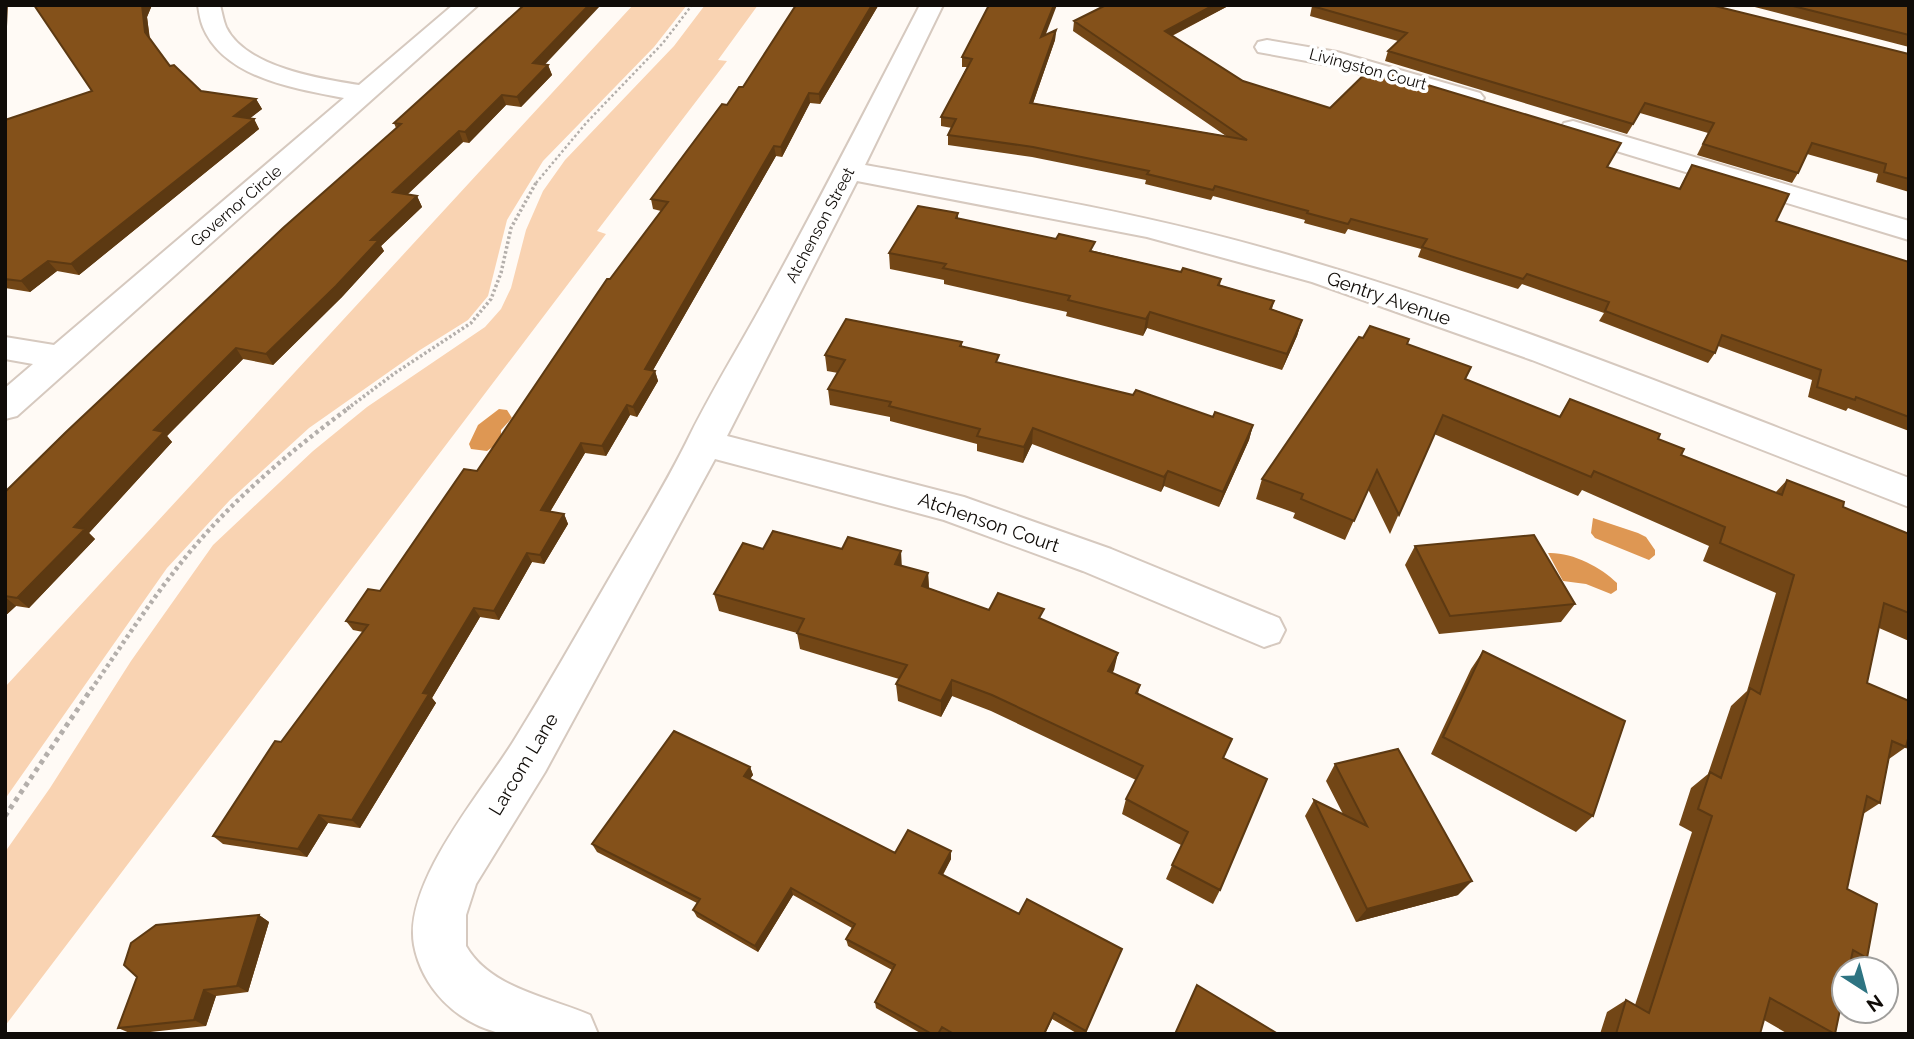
<svg xmlns="http://www.w3.org/2000/svg" width="1914" height="1039" font-family="Raleway,sans-serif">
<style>
.green{fill:#f9d3b2}
.water{fill:#de9753}
.lines{fill:none;stroke-linecap:round;stroke-linejoin:round}
.minor-casing{stroke:#d6c9bf;stroke-width:4}
.path-far3{stroke:#b4afab;stroke-width:2.5;stroke-dasharray:2.5 2.5;stroke-linecap:butt}
.path-far2{stroke:#b4afab;stroke-width:3.5;stroke-dasharray:2.5 2.5;stroke-linecap:butt}
.path-far1{stroke:#b4afab;stroke-width:4.5;stroke-dasharray:3.5 3.5;stroke-linecap:butt}
.path{stroke:#b4afab;stroke-width:5;stroke-dasharray:4.5 4.5;stroke-linecap:butt}
.minor{fill:#fff;fill-rule:evenodd}
.wall{fill:#724616}
.shaded-wall{fill:#5c3912}
.building{fill:#84511a;stroke:#5c3912;stroke-width:2}
.labels{text-anchor:middle;dominant-baseline:central;stroke-width:7;stroke-linejoin:round;paint-order:stroke}
.far-street-label{font-size:16px;fill:#100c08;stroke:#fff}
.street-label{font-size:19px;fill:#100c08;stroke:#fff}
</style>
<rect width="100%" height="100%" fill="#fffaf5"/>
<path class="green" d="M 633,5 L 687,5 L 654,47 L 543,161 L 507,220 L 488,296 L 468,320 L 420,350 L 309,428 L 230,500 L 167,568 L 5,799 L 5,687 Z
M 705,5 L 758,5 L 718,60 L 727,61 L 597,231 L 606,234 L 5,1026 L 5,852 L 50,788 L 131,661 L 213,545 L 313,451 L 367,407 L 485,327 L 501,309 L 511,288 L 526,230 L 543,191 L 565,160 L 674,46 Z"/>
<path class="water" d="M 499,409 L 507,410 L 512,418 L 501,430 L 501,441 L 487,451 L 471,449 L 469,444 L 478,425 Z
M 1593,518 L 1638,533 L 1646,537 L 1655,550 L 1655,555 L 1649,560 L 1595,538 L 1591,533 Z
M 1548,553 C 1572,552 1601,567 1617,583 L 1617,590 L 1611,594 L 1586,584 L 1563,581 Z"/>
<g class="lines">
<defs>
<path id="minor" d="M 198,5 L 220,5 C 222,12 223,20 226,27 C 245,67 320,79 359,85 L 453,5 L 478,5 L 17,416 L 5,419 L 5,388 L 33,364 L 5,359 L 5,337 L 54,345 L 344,98 C 296,89 224,78 203,27 C 200,20 199,12 198,5 Z
M 920,5 L 943,5 L 865,165 C 1003,190 1143,213 1278,252 C 1493,313 1700,399 1909,478 L 1909,507 L 1532,360 L 1312,282 L 1147,237 L 857,181 L 727,436 L 964,497 L 1111,549 L 1279,618 L 1285,630 L 1279,642 L 1264,647 L 1083,571 L 944,520 L 715,459 L 545,772 L 476,884 L 466,915 L 466,946 C 490,988 548,997 590,1015 L 598,1034 C 573,1034 522,1038 500,1033 C 457,1023 422,988 414,945 C 403,883 482,792 513,742 C 546,689 577,634 609,579 C 635,534 663,489 686,443 C 710,393 741,344 768,294 C 820,199 870,102 920,5 Z
M 1267,40 L 1337,52 L 1480,93 L 1484,98 L 1480,103 L 1471,106 L 1334,66 L 1258,52 L 1255,47 L 1258,42 Z
M 1573,121 L 1909,221 L 1909,240 L 1564,135 L 1560,129 L 1564,123 Z"/>
</defs>
<use href="#minor" class="minor-casing"/>
<path class="path-far3" d="M 536,183 L 587,122 L 663,43 L 692,5"/>
<path class="path-far2" d="M 347,409 L 395,373 L 471,323 L 491,299 L 501,273 L 511,228 L 537,181"/>
<path class="path-far1" d="M 91,690 C 129,635 164,579 209,530 C 251,484 300,444 350,407"/>
<path class="path" d="M 5,816 L 92,688"/>
<use href="#minor" class="minor"/>
</g>
<path class="wall" d="M 34,5 L 152,5 L 147,17 L 150,39 L 170,66 L 201,91 L 256,99 L 262,109 L 250,118 L 254,119 L 259,129 L 79,275 L 57,271 L 30,292 L 5,288 L 5,120 L 92,91 Z
M 796,5 L 878,6 L 820,104 L 810,103 L 782,157 L 776,156 L 653,370 L 655,371 L 658,381 L 637,417 L 630,415 L 606,456 L 585,453 L 550,512 L 564,514 L 568,524 L 544,564 L 532,562 L 499,620 L 480,617 L 432,698 L 436,703 L 360,828 L 328,823 L 307,857 L 223,844 L 213,836 L 363,632 L 353,630 L 346,621 L 380,591 L 477,471 L 610,279 L 661,211 L 653,209 L 651,199 L 727,105 L 743,87 Z
M 1230,5 L 1172,36 L 1243,81 L 1330,108 L 1608,167 L 1679,189 L 1692,165 L 1776,221 L 1909,262 L 1909,431 L 1848,408 L 1846,411 L 1808,397 L 1812,380 L 1718,346 L 1715,353 L 1708,363 L 1599,321 L 1604,313 L 1522,284 L 1518,289 L 1418,257 L 1421,249 L 1348,229 L 1345,234 L 1304,223 L 1305,220 L 1213,196 L 1211,200 L 1145,184 L 1146,180 L 1032,157 L 948,145 L 948,135 L 952,128 L 941,126 L 941,117 L 967,67 L 962,67 L 962,57 L 1045,35 L 1056,30 L 1055,40 L 1033,103 L 1226,136 L 1073,31 L 1074,21 Z
M 1747,5 L 1909,5 L 1909,47 Z
M 1312,6 L 1909,54 L 1909,192 L 1876,182 L 1878,174 L 1807,154 L 1798,173 L 1792,183 L 1697,155 L 1708,133 L 1640,113 L 1627,134 L 1385,61 L 1388,51 L 1398,41 L 1310,16 Z
M 545,65 L 548,65 L 552,75 L 521,107 L 506,105 L 469,143 L 463,142 L 407,195 L 417,196 L 422,207 L 381,246 L 384,251 L 342,297 L 273,365 L 243,359 L 167,436 L 172,442 L 89,533 L 95,539 L 29,608 L 16,606 L 5,616 L 5,492 L 396,128 L 394,123 Z
M 958,213 L 958,218 L 1094,251 L 1181,272 L 1221,279 L 1220,285 L 1274,301 L 1272,309 L 1302,320 L 1297,336 L 1282,370 L 1147,328 L 1143,336 L 1066,316 L 1067,312 L 944,284 L 944,280 L 890,269 L 889,253 Z
M 1363,338 L 1407,344 L 1465,379 L 1559,417 L 1570,399 L 1658,439 L 1681,455 L 1775,493 L 1787,480 L 1843,507 L 1909,534 L 1909,641 L 1879,628 L 1867,683 L 1906,747 L 1889,759 L 1880,803 L 1863,814 L 1847,889 L 1867,958 L 1849,967 L 1835,1034 L 1788,1034 L 1764,1020 L 1760,1034 L 1600,1034 L 1607,1012 L 1626,1000 L 1635,1005 L 1692,832 L 1679,825 L 1691,788 L 1708,774 L 1731,706 L 1747,691 L 1776,593 L 1703,561 L 1709,546 L 1582,490 L 1578,496 L 1434,434 L 1390,534 L 1368,489 L 1345,540 L 1293,518 L 1295,513 L 1256,499 L 1262,479 Z
M 962,342 L 962,347 L 999,363 L 1213,417 L 1253,425 L 1249,440 L 1219,507 L 1164,486 L 1161,492 L 1032,444 L 1023,463 L 977,451 L 977,444 L 890,421 L 890,417 L 830,405 L 828,389 L 838,373 L 827,371 L 825,355 Z
M 1415,546 L 1575,604 L 1561,622 L 1439,634 L 1405,565 Z
M 763,549 L 842,549 L 928,573 L 929,588 L 989,610 L 1042,620 L 1118,653 L 1112,673 L 1140,685 L 1138,694 L 1224,759 L 1220,890 L 1213,904 L 1166,879 L 1181,845 L 1122,814 L 1126,799 L 1136,780 L 991,711 L 952,696 L 941,717 L 898,701 L 896,684 L 899,679 L 800,649 L 797,633 L 719,611 L 714,594 Z
M 1483,651 L 1593,816 L 1576,832 L 1431,754 L 1471,669 Z
M 1335,764 L 1458,895 L 1356,922 L 1305,816 L 1314,800 L 1343,814 L 1326,781 Z
M 750,767 L 753,775 L 750,779 L 895,853 L 951,859 L 943,875 L 1019,914 L 1119,956 L 1085,1034 L 1078,1034 L 1052,1019 L 1045,1034 L 944,1034 L 942,1032 L 941,1034 L 922,1034 L 876,1008 L 875,1002 L 892,970 L 848,946 L 846,939 L 852,928 L 793,895 L 758,952 L 697,917 L 693,910 L 697,903 L 597,852 L 592,844 Z
M 259,915 L 269,922 L 248,992 L 216,996 L 206,1026 L 132,1034 L 118,1028 L 137,977 Z"/>
<path class="shaded-wall" d="M 5,5 L 8,5 L 5,69 Z
M 142,5 L 152,5 L 147,17 L 150,42 L 145,32 Z
M 589,5 L 601,5 L 537,73 L 533,63 Z
M 872,5 L 878,6 L 820,104 L 819,94 Z
M 1054,5 L 1057,5 L 1041,47 L 1041,37 Z
M 1214,5 L 1230,5 L 1163,40 L 1165,31 Z
M 1056,30 L 1055,40 L 1030,112 L 1030,103 Z
M 548,65 L 552,75 L 521,107 L 517,97 Z
M 809,93 L 810,103 L 782,157 L 781,147 Z
M 502,95 L 506,105 L 469,143 L 465,132 Z
M 256,99 L 262,109 L 240,126 L 234,116 Z
M 254,119 L 259,129 L 79,275 L 71,264 Z
M 459,131 L 463,142 L 398,203 L 393,192 Z
M 774,146 L 776,156 L 648,379 L 645,369 Z
M 417,196 L 422,207 L 381,246 L 384,251 L 342,297 L 273,365 L 266,354 L 371,240 Z
M 48,261 L 57,271 L 30,292 L 21,281 Z
M 1150,312 L 1147,328 L 1143,336 L 1146,319 Z
M 1302,320 L 1297,336 L 1282,370 L 1287,354 Z
M 236,348 L 243,359 L 167,436 L 172,442 L 89,533 L 95,539 L 29,608 L 17,598 L 74,527 L 154,430 Z
M 655,371 L 658,381 L 637,417 L 633,407 Z
M 627,405 L 630,415 L 606,456 L 602,446 Z
M 1253,425 L 1249,440 L 1219,507 L 1223,492 Z
M 1033,428 L 1032,444 L 1023,463 L 1024,447 Z
M 581,443 L 585,453 L 545,520 L 541,510 Z
M 1168,471 L 1164,486 L 1161,492 L 1164,477 Z
M 564,514 L 568,524 L 544,564 L 540,555 Z
M 901,551 L 902,569 L 895,564 Z
M 527,553 L 532,562 L 499,620 L 494,611 Z
M 928,573 L 929,590 L 922,586 Z
M 5,597 L 16,606 L 5,616 Z
M 474,608 L 480,617 L 432,698 L 436,703 L 360,828 L 352,820 L 423,693 Z
M 1118,653 L 1114,670 L 1105,688 L 1108,671 Z
M 952,680 L 952,696 L 941,717 L 941,701 Z
M 750,767 L 753,775 L 746,784 L 744,776 Z
M 319,815 L 328,823 L 307,857 L 298,849 Z
M 951,851 L 951,859 L 939,881 L 939,873 Z
M 1472,881 L 1458,895 L 1356,922 L 1367,909 Z
M 791,888 L 793,895 L 758,952 L 755,946 Z
M 259,915 L 269,922 L 248,992 L 237,986 Z
M 204,990 L 216,996 L 206,1026 L 194,1020 Z"/>
<path class="building" d="M 34,5 L 142,5 L 145,32 L 170,66 L 174,65 L 201,91 L 256,99 L 234,116 L 254,119 L 71,264 L 48,261 L 21,281 L 5,279 L 5,120 L 92,91 Z
M 524,5 L 589,5 L 533,63 L 548,65 L 517,97 L 502,95 L 465,132 L 459,131 L 393,192 L 417,196 L 371,240 L 379,240 L 336,286 L 266,354 L 236,348 L 154,430 L 164,432 L 74,527 L 85,529 L 17,598 L 5,596 L 5,492 L 66,432 L 283,228 L 401,124 L 394,123 Z
M 796,5 L 872,5 L 819,94 L 809,93 L 781,147 L 774,146 L 645,369 L 655,371 L 633,407 L 627,405 L 602,446 L 581,443 L 541,510 L 564,514 L 540,555 L 527,553 L 494,611 L 474,608 L 423,693 L 429,694 L 352,820 L 319,815 L 298,849 L 213,836 L 275,741 L 281,742 L 368,625 L 346,621 L 368,589 L 380,591 L 464,469 L 477,471 L 607,279 L 610,279 L 668,202 L 651,199 L 722,104 L 727,105 L 739,87 L 743,87 Z
M 989,5 L 1054,5 L 1041,37 L 1056,30 L 1030,103 L 1247,140 L 1074,21 L 1106,5 L 1214,5 L 1165,31 L 1243,81 L 1330,108 L 1371,68 L 1621,143 L 1607,167 L 1680,189 L 1692,165 L 1789,194 L 1776,221 L 1909,262 L 1909,417 L 1856,397 L 1855,400 L 1817,387 L 1821,370 L 1722,335 L 1715,353 L 1605,311 L 1609,302 L 1527,274 L 1523,279 L 1422,247 L 1427,239 L 1351,219 L 1348,224 L 1307,213 L 1308,211 L 1215,186 L 1213,190 L 1147,174 L 1149,171 L 1033,147 L 948,135 L 956,119 L 941,117 L 972,59 L 962,57 Z
M 1313,5 L 1711,5 L 1909,54 L 1909,179 L 1884,172 L 1886,164 L 1812,143 L 1798,173 L 1703,144 L 1714,123 L 1645,103 L 1633,124 L 1388,51 L 1407,33 L 1312,6 Z
M 1789,5 L 1909,5 L 1909,35 Z
M 918,206 L 958,213 L 956,218 L 1056,239 L 1059,234 L 1095,242 L 1090,251 L 1181,272 L 1183,268 L 1221,279 L 1218,285 L 1274,301 L 1270,309 L 1302,320 L 1287,354 L 1150,312 L 1146,319 L 1068,300 L 1070,296 L 943,268 L 946,264 L 889,253 Z
M 846,319 L 962,342 L 960,346 L 999,355 L 996,362 L 1133,395 L 1136,390 L 1213,417 L 1215,412 L 1253,425 L 1223,492 L 1168,471 L 1164,477 L 1033,428 L 1024,447 L 977,436 L 980,429 L 889,406 L 891,402 L 828,389 L 845,360 L 825,355 Z
M 1370,326 L 1409,339 L 1407,344 L 1471,367 L 1465,379 L 1560,417 L 1570,399 L 1660,434 L 1658,439 L 1684,449 L 1681,455 L 1782,495 L 1787,480 L 1844,502 L 1843,507 L 1909,534 L 1909,613 L 1884,603 L 1867,683 L 1909,701 L 1909,735 L 1906,747 L 1892,741 L 1880,803 L 1867,796 L 1847,889 L 1877,904 L 1867,958 L 1853,950 L 1849,969 L 1844,969 L 1844,991 L 1835,1034 L 1770,998 L 1760,1034 L 1616,1034 L 1626,1000 L 1649,1013 L 1712,816 L 1698,809 L 1710,772 L 1721,778 L 1750,688 L 1760,694 L 1794,575 L 1720,543 L 1725,527 L 1594,471 L 1591,477 L 1443,415 L 1399,515 L 1377,470 L 1354,521 L 1301,499 L 1303,494 L 1262,479 L 1359,337 L 1363,338 Z
M 773,531 L 842,549 L 848,537 L 901,551 L 895,564 L 928,573 L 922,586 L 989,610 L 998,593 L 1044,609 L 1039,618 L 1118,653 L 1108,671 L 1140,685 L 1136,693 L 1232,739 L 1223,758 L 1267,779 L 1220,890 L 1172,865 L 1188,832 L 1126,799 L 1143,766 L 992,695 L 952,680 L 941,701 L 896,684 L 907,665 L 797,633 L 804,619 L 714,594 L 743,543 L 763,549 Z
M 1534,535 L 1575,604 L 1450,616 L 1415,546 Z
M 1483,651 L 1625,721 L 1593,816 L 1443,737 Z
M 674,731 L 750,767 L 744,776 L 895,853 L 908,830 L 951,851 L 939,873 L 1019,914 L 1027,899 L 1122,949 L 1086,1031 L 1054,1013 L 1044,1034 L 954,1034 L 942,1027 L 938,1034 L 932,1034 L 875,1002 L 895,965 L 846,939 L 855,924 L 791,888 L 755,946 L 693,910 L 700,899 L 592,844 Z
M 1398,749 L 1472,881 L 1367,909 L 1314,800 L 1367,826 L 1335,764 Z
M 259,915 L 237,986 L 204,990 L 194,1020 L 118,1028 L 137,977 L 124,965 L 131,943 L 156,925 Z
M 1197,985 L 1278,1034 L 1175,1034 Z"/>
<g class="labels">
<g class="far-street-label">
<text transform="translate(1368 69) rotate(15)">Livingston Court</text>
<text transform="translate(236 206) rotate(-41)">Governor Circle</text>
<text transform="translate(820 225) rotate(-62)">Atchenson Street</text>
</g>
<g class="street-label">
<text transform="translate(1389 298) rotate(19)">Gentry Avenue</text>
<text transform="translate(989 522) rotate(19)">Atchenson Court</text>
<text transform="translate(523 764) rotate(-59)">Larcom Lane</text>
</g>
</g>
<rect width="1914" height="1039" fill="none" stroke="#100c08" stroke-width="14"/>
<g transform="translate(1865 990) rotate(144)"><circle r="33" fill="#ffffff" stroke="#9f9e9c" stroke-width="2"/>
<path d="M0-5L12 26L0 18L-12 26Z" fill="#2e7482"/>
<text y="-10" font-size="19" font-weight="bold" text-anchor="middle" fill="#100c08">N</text>
</g>
</svg>
